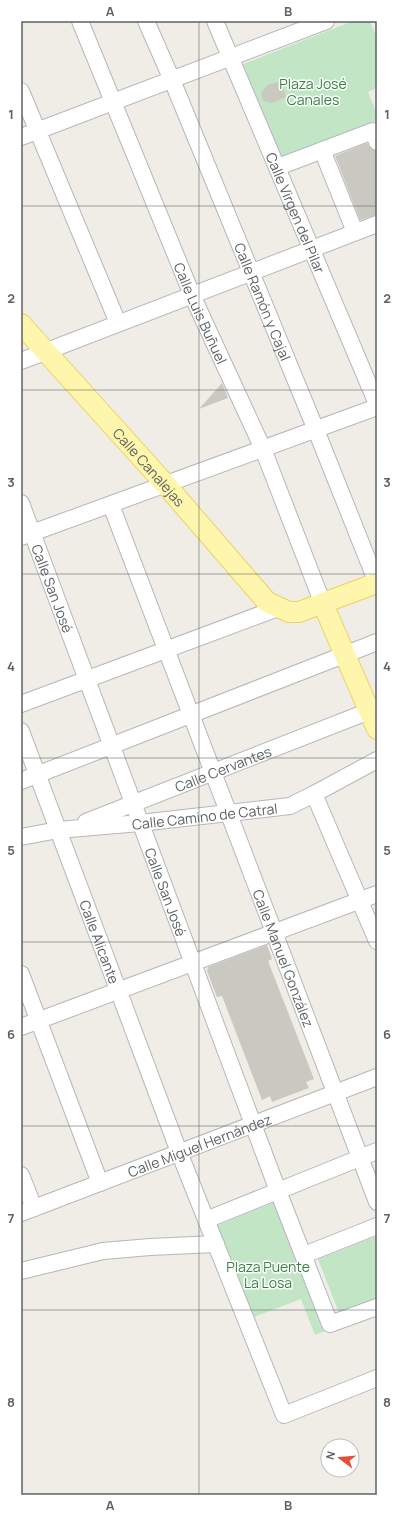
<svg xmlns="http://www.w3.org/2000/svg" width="398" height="1516" font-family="Manrope,sans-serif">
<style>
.green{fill:#c2e6c5}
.building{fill:#cac9c1}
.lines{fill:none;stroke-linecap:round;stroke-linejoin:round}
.minor-casing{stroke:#b5b7bc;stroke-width:18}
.major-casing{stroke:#eed15f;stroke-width:22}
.minor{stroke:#fff;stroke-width:16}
.major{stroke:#fdf6ac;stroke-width:20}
.grid{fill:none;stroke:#5d6065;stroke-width:1;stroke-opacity:0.55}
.labels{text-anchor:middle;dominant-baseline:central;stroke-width:3;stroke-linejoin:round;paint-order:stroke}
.park-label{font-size:14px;fill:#368340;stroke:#fff}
.street-label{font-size:14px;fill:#5d6065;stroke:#fff}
.neatline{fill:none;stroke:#5d6065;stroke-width:1.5}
.grid-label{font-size:13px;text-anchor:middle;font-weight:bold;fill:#5d6065}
</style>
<rect width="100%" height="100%" fill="#efede5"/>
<path class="green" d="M 353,21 L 370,21 L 377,38 L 377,88 L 368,92 L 377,113 L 377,120 L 282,158 L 243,64 Z
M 275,1202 L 325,1331 L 315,1335 L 301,1299 L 249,1319 L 216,1226 Z
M 377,1236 L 377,1299 L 339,1313 L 318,1259 Z"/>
<path class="building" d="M 281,81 L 286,97 L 272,103 L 263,101 L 261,93 L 267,85 Z
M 367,143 L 371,149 L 377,151 L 377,215 L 360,220 L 335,156 Z
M 222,383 L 228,398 L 199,409 Z
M 267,945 L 272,959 L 268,961 L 314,1079 L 306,1082 L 309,1088 L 272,1102 L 270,1096 L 262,1100 L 222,996 L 217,997 L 207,971 L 208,967 Z"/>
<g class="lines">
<defs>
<g id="minor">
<path id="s1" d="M 80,21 L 192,295 L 263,449 L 323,604"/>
<path id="s2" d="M 146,21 L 172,80 L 316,430 L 377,583"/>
<path id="s3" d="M 215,21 L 377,404"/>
<path d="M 21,91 L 118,323"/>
<path d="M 21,137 L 326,21"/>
<path d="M 322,150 L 355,232"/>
<path d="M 278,167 L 373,131 L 377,142"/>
<path d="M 21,361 L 377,224"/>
<path id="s4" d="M 21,503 L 278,1191 L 330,1324 L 377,1307"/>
<path id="s5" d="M 111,505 L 377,1202"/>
<path d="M 21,537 L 377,407"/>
<path d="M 21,704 L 278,608"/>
<path id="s6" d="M 21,731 L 179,1152 L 284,1415 L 377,1378"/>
<path d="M 21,781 L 377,642"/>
<path d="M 314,794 L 377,941"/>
<path id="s7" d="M 86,822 L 377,708"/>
<path id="s8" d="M 21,837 L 58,830 L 140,823 L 290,806 L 314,794 L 377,760"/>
<path d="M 21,974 L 100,1183"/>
<path d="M 21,1027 L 377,894"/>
<path d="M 21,1175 L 34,1208"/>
<path id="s9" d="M 21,1213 L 377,1077"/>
<path d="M 206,1220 L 377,1151"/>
<path d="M 304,1255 L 377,1226"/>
<path d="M 21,1271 L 103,1251 L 150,1247 L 216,1244"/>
</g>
<g id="major">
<path id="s10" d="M 21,324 L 166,485 L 267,602 L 289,612 L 299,612 L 377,583"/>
<path d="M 323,604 L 377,729"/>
</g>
</defs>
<use href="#minor" class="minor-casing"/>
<use href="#major" class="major-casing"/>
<use href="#minor" class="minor"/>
<use href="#major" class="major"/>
</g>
<path class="grid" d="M 199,21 L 199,1495M 21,206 L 377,206M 21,390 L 377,390M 21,574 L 377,574M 21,758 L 377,758M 21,942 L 377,942M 21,1126 L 377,1126M 21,1310 L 377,1310"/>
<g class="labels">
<g class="park-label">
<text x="313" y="83">Plaza José<tspan x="313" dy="16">Canales</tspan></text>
<text x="268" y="1266">Plaza Puente<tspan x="268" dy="16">La Losa</tspan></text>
</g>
<g class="street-label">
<text stroke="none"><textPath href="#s3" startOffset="208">Calle Virgen del Pilar</textPath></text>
<text stroke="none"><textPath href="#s2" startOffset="304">Calle Ramón y Cajal</textPath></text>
<text stroke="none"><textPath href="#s1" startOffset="316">Calle Luis Buñuel</textPath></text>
<text stroke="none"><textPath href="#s10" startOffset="192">Calle Canalejas</textPath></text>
<text stroke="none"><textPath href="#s4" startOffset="91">Calle San José</textPath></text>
<text stroke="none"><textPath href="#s7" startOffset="147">Calle Cervantes</textPath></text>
<text stroke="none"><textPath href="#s8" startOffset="185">Calle Camino de Catral</textPath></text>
<text stroke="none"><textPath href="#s4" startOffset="415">Calle San José</textPath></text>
<text stroke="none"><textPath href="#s6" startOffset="225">Calle Alicante</textPath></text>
<text stroke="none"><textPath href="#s5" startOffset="485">Calle Manuel González</textPath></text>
<text stroke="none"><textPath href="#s9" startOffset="191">Calle Miguel Hernández</textPath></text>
</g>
</g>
<rect width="398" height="1516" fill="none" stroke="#ffffff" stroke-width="44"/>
<g transform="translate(340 1458) rotate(286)"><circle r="19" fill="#ffffff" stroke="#bebfc1"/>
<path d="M0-3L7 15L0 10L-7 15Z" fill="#e54f35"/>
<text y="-6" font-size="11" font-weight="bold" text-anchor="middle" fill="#5d6065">N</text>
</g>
<rect x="22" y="22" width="354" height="1472" class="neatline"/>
<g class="grid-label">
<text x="110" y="16">A</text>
<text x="288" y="16">B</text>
<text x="11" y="119">1</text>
<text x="387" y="119">1</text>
<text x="11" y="303">2</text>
<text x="387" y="303">2</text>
<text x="11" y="487">3</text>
<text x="387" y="487">3</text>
<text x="11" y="671">4</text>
<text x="387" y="671">4</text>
<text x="11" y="855">5</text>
<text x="387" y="855">5</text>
<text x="11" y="1039">6</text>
<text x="387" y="1039">6</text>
<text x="11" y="1223">7</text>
<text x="387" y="1223">7</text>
<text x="11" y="1407">8</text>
<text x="387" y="1407">8</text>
<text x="110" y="1510">A</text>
<text x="288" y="1510">B</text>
</g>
</svg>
